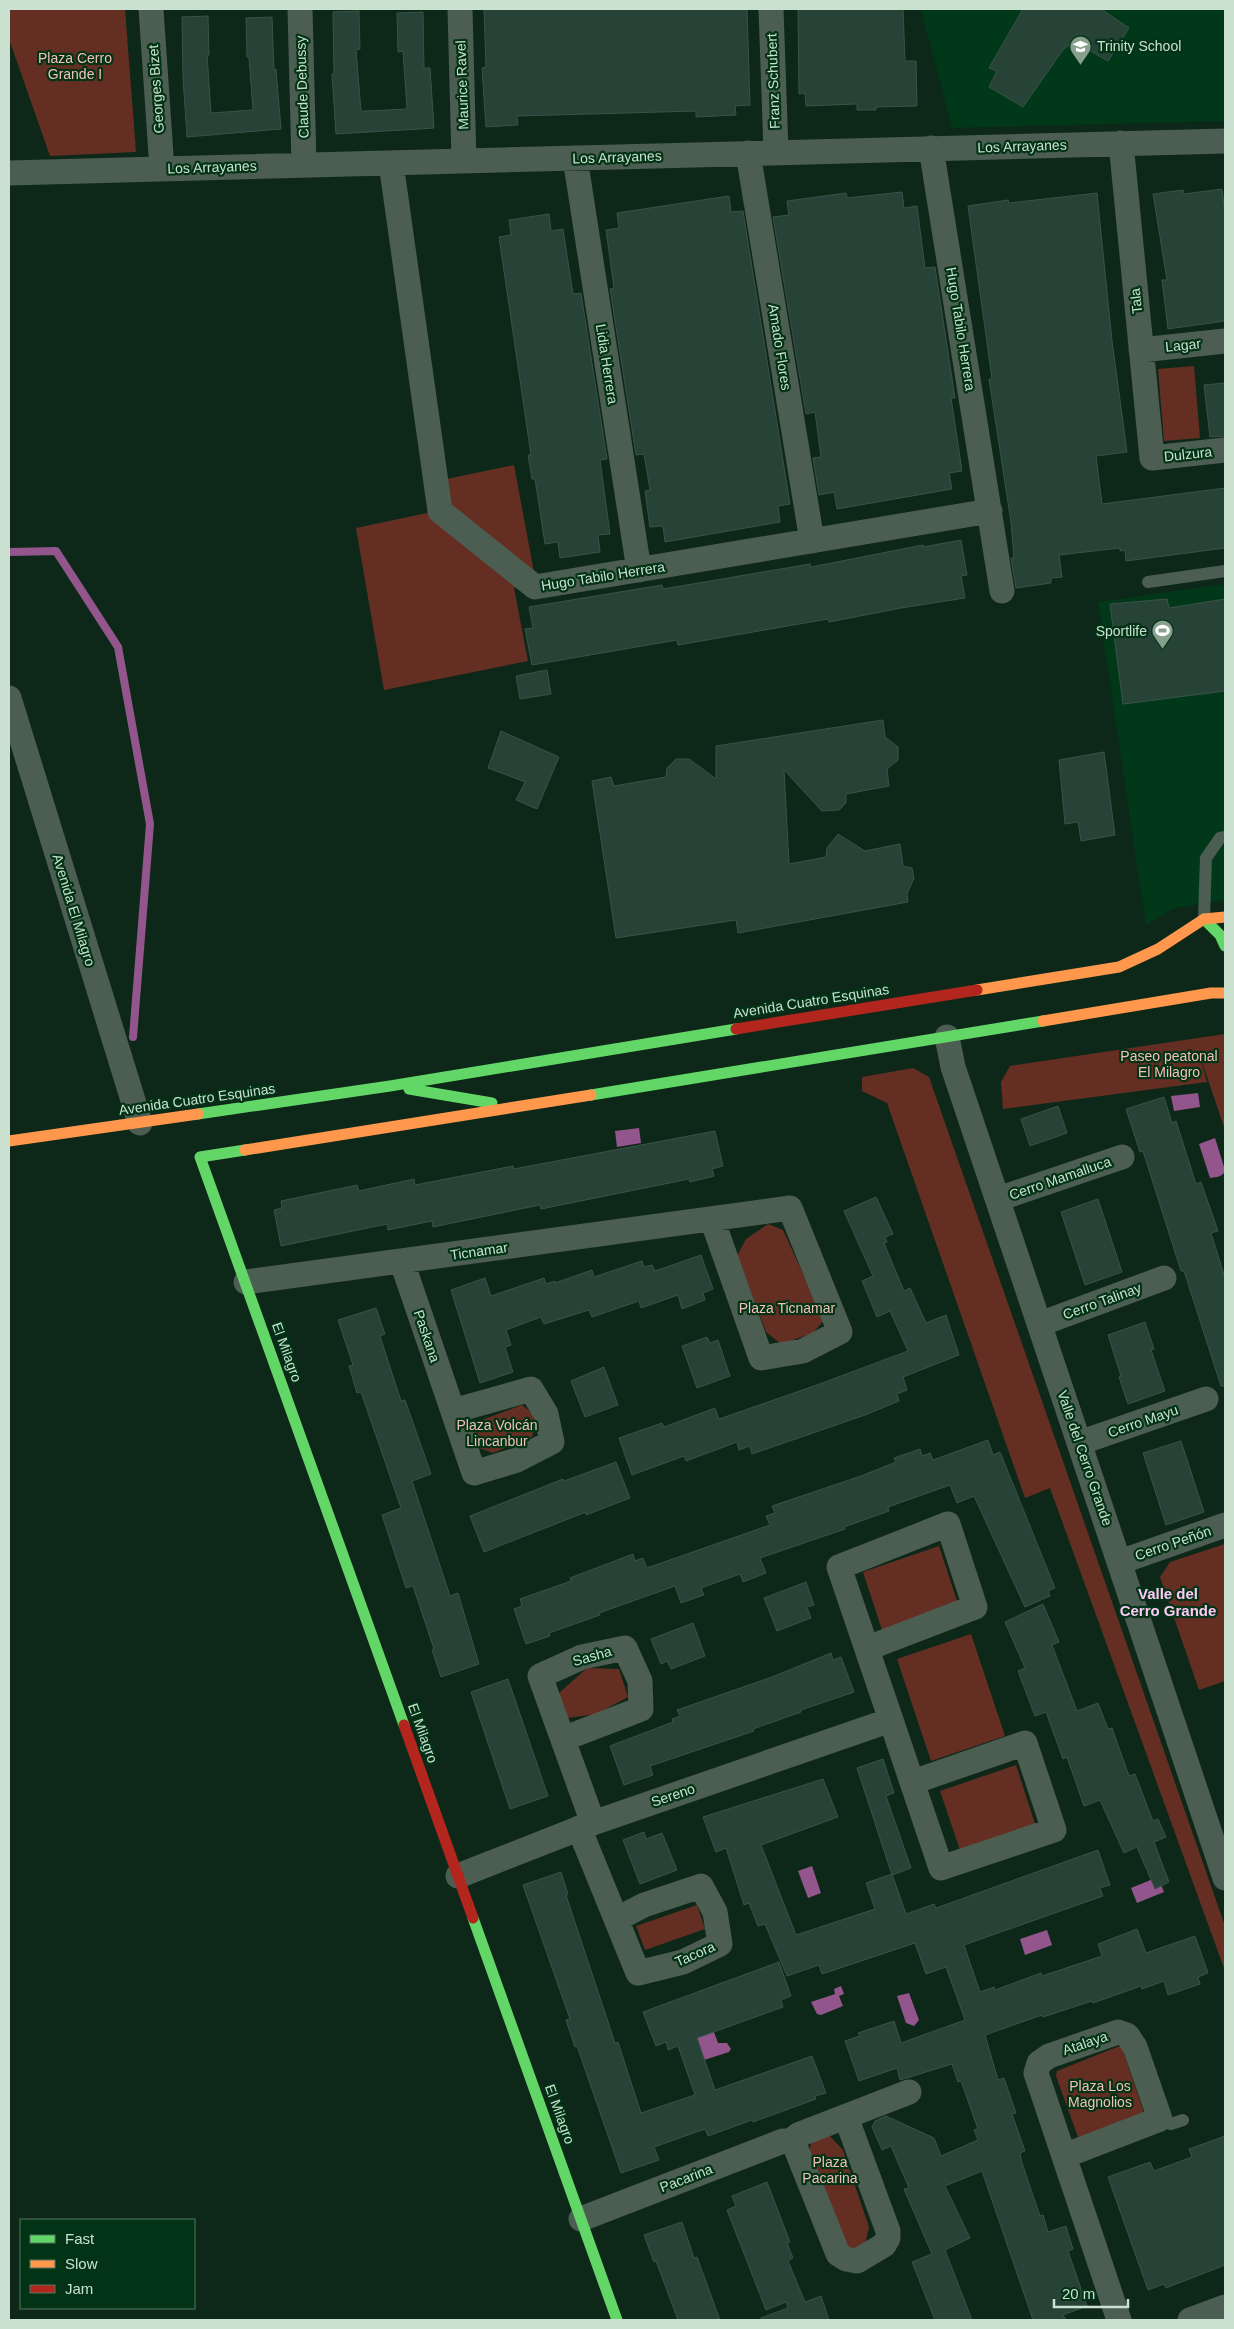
<svg xmlns="http://www.w3.org/2000/svg" width="1234" height="2329" font-family="Arial,sans-serif">
<style>
.built{fill:#02381a}
.green{fill:#642f22}
.water{fill:#93568c}
.lines{fill:none;stroke-linecap:round;stroke-linejoin:round}
.stream{stroke:#93568c;stroke-width:8}
.building{fill:#274236;stroke:#3a5348}
.lane{stroke:#4c5d51;stroke-width:12}
.street{stroke:#4c5d51;stroke-width:25}
.fast{stroke:#63d668;stroke-width:11}
.slow{stroke:#ff974d;stroke-width:11}
.jam{stroke:#b3261e;stroke-width:11}
.labels{text-anchor:middle;dominant-baseline:central;stroke-width:4.5;stroke-linejoin:round;paint-order:stroke}
.poi-label{font-size:14px;fill:#c9e1ce;stroke:#023316;text-anchor:start}
.park-label{font-size:14px;fill:#f3c0b6;stroke:#023316}
.street-label{font-size:14px;fill:#c9e1ce;stroke:#023316}
.neighbourhood-label{font-size:15px;font-weight:bold;fill:#fecaf5;stroke:#023316}
</style>
<rect width="100%" height="100%" fill="#0d2818"/>
<path class="built" d="M 921,9 L 1225,9 L 1225,121 L 952,128 Z
M 1225,584 L 1225,900 L 1175,908 L 1146,925 L 1098,602 Z"/>
<path class="green" d="M 9,9 L 125,9 L 136,152 L 50,156 L 9,39 Z
M 1194,366 L 1200,438 L 1164,441 L 1158,369 Z
M 514,465 L 536,583 L 514,588 L 528,661 L 384,690 L 356,528 L 446,509 L 442,480 Z
M 1225,1034 L 1225,1130 L 1199,1053 L 1207,1082 L 1003,1109 L 1001,1082 L 1010,1066 Z
M 913,1068 L 929,1077 L 1225,1926 L 1225,1971 L 1050,1488 L 1025,1498 L 887,1103 L 862,1091 L 862,1077 Z
M 768,1224 L 783,1230 L 824,1320 L 813,1333 L 781,1344 L 766,1332 L 737,1256 L 746,1239 Z
M 522,1405 C 537,1416 537,1419 532,1437 L 493,1453 L 476,1447 L 469,1435 L 471,1424 Z
M 1225,1544 L 1225,1681 L 1199,1690 L 1160,1577 L 1170,1562 Z
M 939,1546 L 958,1604 L 882,1630 L 863,1572 Z
M 971,1634 L 1005,1736 L 931,1761 L 897,1659 Z
M 587,1668 L 619,1669 L 628,1697 L 596,1714 L 568,1718 L 559,1693 Z
M 1016,1765 L 1035,1824 L 960,1850 L 940,1791 Z
M 697,1905 L 705,1929 L 645,1950 L 636,1926 Z
M 1117,2047 L 1121,2047 L 1123,2051 L 1144,2113 L 1079,2140 L 1056,2076 L 1057,2071 Z
M 829,2135 L 843,2150 L 869,2227 L 865,2245 L 853,2251 L 839,2241 L 807,2164 L 811,2143 Z"/>
<path class="water" d="M 1198,1093 L 1200,1107 L 1174,1111 L 1171,1096 Z
M 639,1128 L 641,1143 L 617,1147 L 615,1131 Z
M 1215,1138 L 1225,1170 C 1224,1177 1216,1177 1210,1178 L 1199,1144 Z
M 812,1866 L 821,1893 L 808,1898 L 798,1871 Z
M 1158,1877 L 1164,1892 L 1137,1903 L 1131,1888 Z
M 1047,1930 L 1052,1945 L 1025,1955 L 1020,1939 Z
M 841,1986 L 844,1994 L 839,1996 L 843,2006 L 821,2015 L 817,2014 L 811,2002 L 835,1994 L 834,1989 Z
M 909,1993 L 919,2020 L 914,2026 L 906,2023 L 897,1996 Z
M 711,2024 L 718,2043 L 727,2043 L 731,2049 L 729,2052 L 704,2060 L 695,2030 Z"/>
<g class="lines">
<path class="stream" d="M 9,552 L 56,551 L 118,647 L 150,824 L 133,1037"/>
</g>
<path class="building" d="M 484,9 L 747,9 L 750,105 L 735,106 L 736,115 L 696,117 L 696,111 L 517,116 L 518,125 L 486,127 L 482,68 L 486,67 Z
M 798,9 L 903,9 L 905,61 L 916,61 L 917,106 L 876,107 L 876,110 L 857,110 L 857,104 L 806,106 L 805,93 L 799,94 Z
M 1023,9 L 1101,9 L 1129,28 L 1108,61 L 1073,41 L 1062,51 L 1023,107 L 989,87 L 997,71 L 989,68 Z
M 359,11 L 360,49 L 356,50 L 361,111 L 366,111 L 407,109 L 403,51 L 398,52 L 397,13 L 423,12 L 424,68 L 430,68 L 434,128 L 336,134 L 332,74 L 334,74 L 333,12 Z
M 208,16 L 209,55 L 207,55 L 211,113 L 253,110 L 249,57 L 247,57 L 246,18 L 272,17 L 274,70 L 276,69 L 281,129 L 187,137 L 183,78 L 182,17 Z
M 1222,189 L 1225,213 L 1225,321 L 1168,329 L 1162,280 L 1167,280 L 1153,194 L 1183,190 L 1184,194 Z
M 902,192 L 904,208 L 917,206 L 925,268 L 935,267 L 955,398 L 951,398 L 962,471 L 949,473 L 952,489 L 837,509 L 834,492 L 819,495 L 813,458 L 821,457 L 815,412 L 806,414 L 773,217 L 789,215 L 787,201 L 846,193 L 847,198 Z
M 1097,193 L 1112,341 L 1127,452 L 1096,456 L 1102,504 L 1225,488 L 1225,548 L 1126,561 L 1125,550 L 1120,551 L 1120,548 L 1059,555 L 1062,577 L 1051,578 L 1051,583 L 1016,588 L 1011,558 L 1014,558 L 1011,522 L 989,379 L 992,379 L 968,206 L 1008,200 L 1009,203 Z
M 729,196 L 731,212 L 743,211 L 790,504 L 778,506 L 780,522 L 665,542 L 663,526 L 650,527 L 645,491 L 650,490 L 644,454 L 636,455 L 610,289 L 614,288 L 606,230 L 619,228 L 617,213 Z
M 549,214 L 551,231 L 563,229 L 573,294 L 581,293 L 607,459 L 600,460 L 610,534 L 598,535 L 600,552 L 560,558 L 558,542 L 545,544 L 535,479 L 532,479 L 528,455 L 531,455 L 499,237 L 511,235 L 509,220 Z
M 1225,383 L 1225,436 L 1210,437 L 1204,385 Z
M 961,540 L 967,575 L 961,576 L 965,598 L 901,608 L 829,622 L 828,619 L 678,645 L 677,640 L 532,665 L 525,629 L 533,628 L 529,607 L 662,585 L 663,589 L 810,564 L 811,567 L 923,545 L 923,547 Z
M 1167,599 L 1169,608 L 1225,599 L 1225,691 L 1123,704 L 1110,604 Z
M 547,670 L 551,694 L 520,699 L 516,676 Z
M 883,720 L 885,737 L 898,747 L 898,760 L 887,769 L 889,786 L 846,794 L 846,803 L 839,810 L 822,811 L 784,770 L 789,864 L 826,857 L 827,848 L 838,834 L 865,851 L 900,844 L 903,866 L 912,868 L 914,878 L 907,894 L 908,902 L 738,933 L 736,920 L 616,938 L 592,781 L 611,777 L 614,786 L 666,777 L 667,768 L 676,759 L 689,759 L 716,779 L 716,746 Z
M 501,731 L 559,757 L 537,809 L 516,800 L 525,782 L 488,768 Z
M 1104,752 L 1115,835 L 1081,841 L 1078,822 L 1065,824 L 1059,760 Z
M 1164,1097 L 1172,1123 L 1176,1121 L 1196,1184 L 1201,1182 L 1218,1231 L 1211,1233 L 1225,1278 L 1225,1386 L 1221,1386 L 1184,1271 L 1181,1271 L 1143,1151 L 1140,1152 L 1126,1109 Z
M 1058,1106 L 1067,1133 L 1030,1146 L 1021,1119 Z
M 715,1131 L 723,1166 L 712,1169 L 714,1176 L 690,1182 L 689,1179 L 541,1209 L 540,1205 L 433,1227 L 432,1221 L 388,1230 L 387,1224 L 281,1246 L 274,1210 L 282,1208 L 281,1201 L 357,1185 L 359,1191 L 414,1179 L 415,1185 L 513,1166 L 514,1169 Z
M 876,1197 L 893,1234 L 885,1237 L 887,1242 L 884,1243 L 904,1291 L 910,1288 L 926,1323 L 946,1315 L 959,1355 L 903,1377 L 907,1390 L 897,1394 L 899,1401 L 865,1415 L 752,1454 L 750,1446 L 739,1450 L 737,1442 L 686,1461 L 684,1456 L 632,1475 L 619,1438 L 662,1423 L 664,1427 L 715,1408 L 719,1419 L 817,1385 L 908,1351 L 890,1311 L 877,1317 L 862,1281 L 873,1276 L 844,1211 Z
M 1098,1199 L 1122,1272 L 1085,1285 L 1061,1212 Z
M 701,1255 L 713,1289 L 703,1293 L 705,1300 L 682,1309 L 678,1295 L 641,1308 L 639,1301 L 592,1317 L 589,1310 L 544,1324 L 541,1317 L 506,1330 L 511,1345 L 505,1347 L 513,1372 L 480,1383 L 451,1290 L 485,1278 L 491,1296 L 544,1278 L 546,1284 L 555,1281 L 555,1283 L 592,1270 L 594,1277 L 642,1261 L 644,1267 L 652,1265 L 655,1271 Z
M 376,1308 L 385,1334 L 380,1336 L 401,1401 L 405,1400 L 431,1474 L 412,1481 L 450,1596 L 458,1593 L 479,1664 L 441,1677 L 432,1650 L 434,1649 L 413,1586 L 406,1588 L 382,1515 L 401,1508 L 361,1392 L 357,1393 L 349,1366 L 353,1365 L 338,1320 Z
M 1145,1322 L 1154,1349 L 1151,1350 L 1165,1391 L 1128,1404 L 1119,1377 L 1121,1376 L 1108,1335 Z
M 707,1337 L 710,1343 L 718,1340 L 730,1376 L 697,1388 L 682,1346 Z
M 604,1367 L 618,1405 L 585,1417 L 571,1381 Z
M 988,1440 L 993,1455 L 1000,1452 L 1055,1588 L 1048,1591 L 1050,1596 L 1025,1607 L 974,1496 L 957,1503 L 950,1485 L 888,1507 L 889,1511 L 844,1527 L 845,1529 L 760,1558 L 766,1573 L 743,1582 L 740,1574 L 701,1588 L 704,1595 L 681,1603 L 675,1586 L 599,1613 L 600,1615 L 549,1633 L 550,1636 L 526,1644 L 514,1609 L 522,1606 L 520,1599 L 571,1581 L 570,1578 L 633,1554 L 635,1561 L 643,1558 L 647,1568 L 770,1525 L 766,1516 L 775,1513 L 772,1506 L 861,1476 L 896,1462 L 894,1458 L 920,1449 L 922,1456 L 930,1453 L 933,1460 Z
M 1181,1441 L 1204,1512 L 1166,1525 L 1143,1453 Z
M 616,1462 L 630,1498 L 586,1515 L 586,1512 L 484,1552 L 470,1516 L 563,1479 L 564,1481 Z
M 806,1582 L 814,1605 L 807,1607 L 811,1618 L 777,1631 L 764,1598 Z
M 1043,1604 L 1059,1642 L 1052,1645 L 1077,1711 L 1098,1703 L 1108,1729 L 1112,1728 L 1129,1776 L 1135,1774 L 1153,1821 L 1158,1819 L 1166,1837 L 1154,1842 L 1169,1882 L 1155,1889 L 1137,1847 L 1124,1853 L 1100,1800 L 1084,1806 L 1067,1757 L 1063,1759 L 1046,1712 L 1035,1716 L 1018,1671 L 1025,1668 L 1005,1622 Z
M 693,1623 L 705,1656 L 671,1669 L 667,1661 L 661,1664 L 651,1639 Z
M 831,1653 L 833,1660 L 841,1657 L 854,1692 L 801,1710 L 801,1712 L 753,1729 L 754,1731 L 650,1766 L 653,1775 L 624,1785 L 610,1746 L 673,1722 L 672,1719 L 680,1716 L 677,1710 L 772,1677 Z
M 508,1679 L 548,1796 L 510,1809 L 471,1692 Z
M 883,1759 L 894,1793 L 886,1796 L 911,1868 L 892,1875 L 857,1768 Z
M 823,1779 L 838,1817 L 761,1845 L 796,1935 L 875,1909 L 866,1883 L 892,1874 L 906,1914 L 934,1904 L 936,1908 L 1098,1850 L 1110,1885 L 1100,1888 L 1103,1896 L 964,1945 L 980,1992 L 994,1987 L 995,1990 L 1041,1973 L 1042,1976 L 1102,1956 L 1098,1944 L 1137,1929 L 1146,1953 L 1195,1936 L 1208,1973 L 1198,1977 L 1200,1984 L 1168,1995 L 1164,1981 L 1142,1989 L 1141,1986 L 1093,2003 L 1092,2001 L 1043,2017 L 1042,2015 L 985,2035 L 998,2080 L 1004,2078 L 1016,2113 L 1012,2114 L 1025,2151 L 1020,2153 L 1022,2163 L 1040,2216 L 1043,2215 L 1048,2232 L 1066,2226 L 1073,2249 L 1068,2251 L 1087,2306 L 1063,2315 L 1066,2320 L 1033,2320 L 982,2171 L 945,2186 L 970,2238 L 945,2250 L 972,2320 L 935,2320 L 912,2262 L 932,2254 L 904,2189 L 909,2188 L 891,2146 L 882,2150 L 872,2127 L 875,2121 L 886,2116 L 934,2138 L 941,2156 L 978,2140 L 974,2130 L 978,2129 L 961,2081 L 958,2082 L 952,2064 L 900,2080 L 897,2068 L 859,2081 L 845,2041 L 860,2036 L 858,2033 L 894,2021 L 901,2043 L 965,2020 L 946,1967 L 926,1974 L 915,1943 L 822,1974 L 819,1965 L 787,1976 L 765,1924 L 758,1926 L 749,1903 L 744,1905 L 726,1848 L 716,1852 L 703,1817 Z
M 644,1832 L 646,1839 L 662,1833 L 677,1870 L 640,1884 L 623,1840 Z
M 561,1872 L 568,1894 L 566,1895 L 615,2043 L 618,2042 L 641,2113 L 695,2095 L 678,2046 L 668,2050 L 666,2042 L 656,2046 L 643,2012 L 779,1962 L 791,1996 L 781,2000 L 783,2007 L 697,2038 L 715,2090 L 812,2056 L 826,2093 L 815,2096 L 816,2099 L 753,2122 L 752,2120 L 708,2136 L 705,2129 L 654,2147 L 659,2160 L 621,2173 L 577,2046 L 575,2047 L 566,2020 L 570,2019 L 523,1885 Z
M 1225,2136 L 1225,2265 L 1166,2288 L 1164,2284 L 1148,2290 L 1108,2177 L 1150,2162 L 1154,2171 L 1192,2157 L 1189,2149 Z
M 767,2182 L 790,2242 L 787,2243 L 793,2258 L 788,2261 L 805,2302 L 821,2296 L 829,2320 L 761,2320 L 761,2318 L 788,2308 L 786,2302 L 766,2310 L 727,2210 L 736,2206 L 732,2196 Z
M 682,2222 L 694,2258 L 697,2257 L 720,2320 L 678,2320 L 656,2261 L 654,2262 L 644,2235 Z"/>
<g class="lines">
<path class="lane" d="M 1148,582 L 1225,571
M 1204,919 L 1206,858 L 1220,838 L 1225,837
M 1160,2119 L 1171,2124 L 1183,2120"/>
<path class="street" d="M 151,9 L 162,169
M 300,9 L 304,165
M 460,9 L 464,161
M 771,9 L 776,152
M 1121,143 L 1152,458 L 1225,450
M 931,148 L 1002,591
M 748,153 L 812,541
M 575,158 L 639,570
M 391,163 L 440,511 L 535,587 L 990,511
M 9,173 L 1225,141
M 1141,350 L 1225,341
M 9,698 L 140,1123
M 947,1037 L 953,1067 L 1225,1878
M 998,1199 L 1122,1157
M 402,1262 L 474,1473 L 517,1460 L 552,1442 L 546,1414 L 531,1389 L 453,1411
M 246,1282 L 790,1208 L 840,1332 L 803,1351 L 761,1358 L 712,1219
M 1040,1324 L 1164,1278
M 1079,1443 L 1206,1399
M 1120,1562 L 1225,1525
M 868,1648 L 975,1607 L 948,1524 L 839,1567 L 891,1720
M 563,1739 L 641,1709 L 640,1681 L 625,1648 L 582,1657 L 540,1676 L 593,1823
M 579,1828 L 638,1973 L 683,1962 L 720,1944 L 715,1912 L 701,1886 L 644,1905 L 617,1919
M 458,1876 L 593,1823 L 891,1720 L 941,1868 L 1054,1830 L 1025,1743 L 913,1782
M 791,2141 L 795,2146 L 838,2254 L 846,2259 L 857,2261 L 884,2245 L 888,2238 L 888,2231 L 846,2117
M 1064,2156 L 1160,2119 L 1135,2047 L 1127,2035 L 1118,2032 L 1049,2056 L 1039,2063 L 1036,2073 L 1119,2320
M 581,2219 L 783,2141 L 791,2141 L 798,2135 L 909,2092
M 1190,2320 L 1225,2307"/>
<path class="fast" d="M 1204,919 L 1220,935 L 1225,946
M 409,1089 L 492,1103
M 591,1095 L 1043,1021
M 198,1114 L 390,1086 L 736,1029
M 245,1150 L 200,1157 L 404,1725
M 473,1918 L 617,2320"/>
<path class="slow" d="M 977,990 L 1119,967 L 1158,949 L 1204,919 L 1225,917
M 1043,1021 L 1211,993 L 1225,993
M 9,1141 L 198,1114
M 245,1150 L 591,1095"/>
<path class="jam" d="M 736,1029 L 977,990
M 404,1725 L 473,1918"/>
</g>
<defs>
<symbol id="school-pin" viewBox="-11 -11 22 30"><path d="M0 17L-7.5 6A9.5 9.5 0 1 1 7.5 6Z" fill="#87a08e" stroke="#023316"/><path d="M0-5L7-2L0 1L-7-2ZM-4 1L0 2.5L4 1V4Q0 6-4 4Z" fill="#fff"/></symbol>
<symbol id="stadium-pin" viewBox="-11 -11 22 30"><path d="M0 17L-7.5 6A9.5 9.5 0 1 1 7.5 6Z" fill="#87a08e" stroke="#023316"/><path d="M0-5a6.5 5 0 1 0 0 10a6.5 5 0 1 0 0-10ZM-3.5-1.8h7v3.6h-7Z" fill="#fff"/></symbol>
</defs>
<g fill-rule="evenodd">
<use href="#school-pin" x="1068" y="34" width="25" height="34"/>
<use href="#stadium-pin" x="1150" y="618" width="25" height="34"/>
</g>
<g class="labels">
<g class="poi-label">
<text x="1097" y="46">Trinity School</text>
<text x="1147" y="631" text-anchor="end">Sportlife</text>
</g>
<g class="park-label">
<text x="75" y="58">Plaza Cerro<tspan x="75" dy="16">Grande I</tspan></text>
<text x="1169" y="1056">Paseo peatonal<tspan x="1169" dy="16">El Milagro</tspan></text>
<text x="787" y="1308">Plaza Ticnamar</text>
<text x="497" y="1425">Plaza Volcán<tspan x="497" dy="16">Lincanbur</tspan></text>
<text x="1100" y="2086">Plaza Los<tspan x="1100" dy="16">Magnolios</tspan></text>
<text x="830" y="2162">Plaza<tspan x="830" dy="16">Pacarina</tspan></text>
</g>
<g class="street-label">
<text transform="translate(773 81) rotate(-92)">Franz Schubert</text>
<text transform="translate(462 85) rotate(-92)">Maurice Ravel</text>
<text transform="translate(302 87) rotate(-92)">Claude Debussy</text>
<text transform="translate(156 89) rotate(-94)">Georges Bizet</text>
<text transform="translate(1022 146) rotate(-2)">Los Arrayanes</text>
<text transform="translate(617 157) rotate(-2)">Los Arrayanes</text>
<text transform="translate(212 167) rotate(-2)">Los Arrayanes</text>
<text transform="translate(1136 301) rotate(-96)">Tala</text>
<text transform="translate(961 329) rotate(81)">Hugo Tabilo Herrera</text>
<text transform="translate(1183 345) rotate(-6)">Lagar</text>
<text transform="translate(780 347) rotate(81)">Amado Flores</text>
<text transform="translate(607 364) rotate(81)">Lidia Herrera</text>
<text transform="translate(1188 454) rotate(-6)">Dulzura</text>
<text transform="translate(603 576) rotate(-9)">Hugo Tabilo Herrera</text>
<text transform="translate(74 910) rotate(73)">Avenida El Milagro</text>
<text transform="translate(811 1001) rotate(-9)">Avenida Cuatro Esquinas</text>
<text transform="translate(197 1099) rotate(-8)">Avenida Cuatro Esquinas</text>
<text transform="translate(1060 1178) rotate(-19)">Cerro Mamalluca</text>
<text transform="translate(479 1251) rotate(-8)">Ticnamar</text>
<text transform="translate(1102 1301) rotate(-20)">Cerro Talinay</text>
<text transform="translate(427 1336) rotate(71)">Paskana</text>
<text transform="translate(287 1352) rotate(70)">El Milagro</text>
<text transform="translate(1143 1421) rotate(-19)">Cerro Mayu</text>
<text transform="translate(1085 1458) rotate(71)">Valle del Cerro Grande</text>
<text transform="translate(1173 1543) rotate(-19)">Cerro Peñón</text>
<text transform="translate(592 1656) rotate(-16)">Sasha</text>
<text transform="translate(423 1733) rotate(70)">El Milagro</text>
<text transform="translate(673 1795) rotate(-19)">Sereno</text>
<text transform="translate(695 1954) rotate(-24)">Tacora</text>
<text transform="translate(1085 2043) rotate(-19)">Atalaya</text>
<text transform="translate(560 2114) rotate(70)">El Milagro</text>
<text transform="translate(686 2178) rotate(-21)">Pacarina</text>
</g>
<g class="neighbourhood-label">
<text x="1168" y="1593">Valle del<tspan x="1168" dy="17">Cerro Grande</tspan></text>
</g>
</g>
<rect width="1234" height="2329" fill="none" stroke="#c9e1ce" stroke-width="20"/>
<rect x="20" y="2219" width="175" height="90" fill="#023316" stroke="#527960"/>
<rect x="30" y="2235" width="25" height="8" fill="#63d668" stroke="#527960"/>
<text x="65" y="2244" font-size="15" fill="#c9e1ce">Fast</text>
<rect x="30" y="2260" width="25" height="8" fill="#ff974d" stroke="#527960"/>
<text x="65" y="2269" font-size="15" fill="#c9e1ce">Slow</text>
<rect x="30" y="2285" width="25" height="8" fill="#b3261e" stroke="#527960"/>
<text x="65" y="2294" font-size="15" fill="#c9e1ce">Jam</text>
<path d="M1054 2299v8h74v-8" fill="none" stroke="#c9e1ce" stroke-width="2.5"/>
<text x="1062" y="2299" font-size="15" fill="#c9e1ce" stroke="#023316" stroke-width="4" paint-order="stroke">20 m</text>
</svg>
